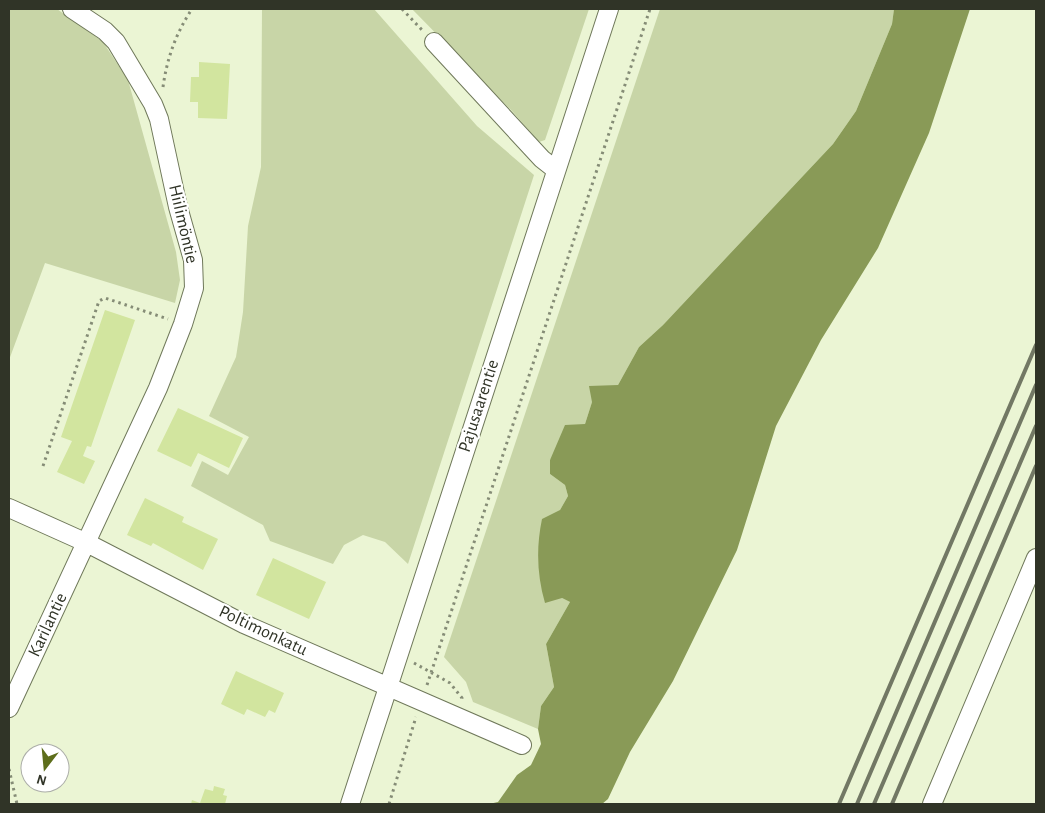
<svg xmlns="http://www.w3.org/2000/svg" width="1045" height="813" font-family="'Alegreya Sans',sans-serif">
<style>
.green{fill:#c8d5a7}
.water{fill:#899a57}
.building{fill:#d2e59f}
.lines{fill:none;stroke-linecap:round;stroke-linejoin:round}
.minor-casing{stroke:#6f785a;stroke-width:20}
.path{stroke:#858c76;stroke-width:3;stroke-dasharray:2.5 4;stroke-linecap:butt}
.minor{stroke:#fff;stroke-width:18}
.rail{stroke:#727864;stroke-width:4}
.labels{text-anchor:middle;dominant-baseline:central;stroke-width:4.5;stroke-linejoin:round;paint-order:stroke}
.street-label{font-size:18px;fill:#303427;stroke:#fff}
</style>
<rect width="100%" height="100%" fill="#ebf5d4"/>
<path class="green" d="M 9,9 L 57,9 L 103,42 L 128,80 L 176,252 L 180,280 L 175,303 L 45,263 L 9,360 Z
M 262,9 L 374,9 L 477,126 L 534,175 L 408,564 L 385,542 L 363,535 L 344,545 L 333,564 L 270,541 L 263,525 L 191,486 L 202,461 L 228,475 L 249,437 L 209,416 L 236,357 L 243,312 L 248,226 L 261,167 Z
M 412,9 L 589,9 L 545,140 L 539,142 L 512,111 Z
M 660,9 L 894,9 L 892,24 L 856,111 L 833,144 L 663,325 L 639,347 L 618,385 L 592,402 L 585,424 L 550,460 L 550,474 L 565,485 L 568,496 L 560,510 L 562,598 L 570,602 L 546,644 L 554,687 L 541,706 L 538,729 L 473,702 L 466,682 L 444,657 Z"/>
<path class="water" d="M 894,9 L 970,9 L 929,133 L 878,248 L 821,340 L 776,426 L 737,550 L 673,681 L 630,752 L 608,799 L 602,804 L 489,804 L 498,802 L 517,775 L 531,765 L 541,744 L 538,729 L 541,706 L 554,687 L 546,644 L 570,602 L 562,598 L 545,603 C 537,575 536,548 542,519 L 560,510 L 568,496 L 565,485 L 550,474 L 550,460 L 565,425 L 585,424 L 592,402 L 589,386 L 618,385 L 639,347 L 663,325 L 833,144 L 856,111 L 892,24 Z"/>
<path class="building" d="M 199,62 L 230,64 L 227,119 L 198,118 L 198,102 L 190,102 L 191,77 L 199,77 Z
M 105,310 L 135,320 L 91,447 L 87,446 L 83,456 L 95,461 L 84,484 L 57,472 L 72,441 L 61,437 Z
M 178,408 L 243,438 L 229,468 L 198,453 L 191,467 L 157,451 Z
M 145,498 L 184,517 L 182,522 L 218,539 L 203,570 L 153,543 L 151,546 L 127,535 Z
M 273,558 L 326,582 L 309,619 L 256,595 Z
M 236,671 L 284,693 L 275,713 L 269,710 L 265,717 L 247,709 L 244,715 L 221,704 Z
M 214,786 L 225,789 L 223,795 L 227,796 L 225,804 L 191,804 L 192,800 L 200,803 L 205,789 L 213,791 Z"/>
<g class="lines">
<defs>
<path id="minor" d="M 434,42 L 542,159 L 556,170
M 9,508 L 87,543 L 244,624 L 522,745
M 9,708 L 158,388 L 183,324 L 194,288 L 193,260 L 178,207 L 159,119 L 153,104 L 116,42 L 105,31 L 72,9
M 350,804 L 609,9
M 932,804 L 1036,558"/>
</defs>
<use href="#minor" class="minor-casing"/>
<path class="path" d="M 402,9 L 423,31
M 163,87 C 167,58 176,33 192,9
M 43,466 L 99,301 L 105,298 L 168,319
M 414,663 L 450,683 L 462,698 L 461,701
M 427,685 L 650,9
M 9,769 L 17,804
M 389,804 L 416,717"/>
<use href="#minor" class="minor"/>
<path class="rail" d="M 839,804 L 1036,345
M 857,804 L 1036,385
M 874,804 L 1036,426
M 892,804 L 1036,466"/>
</g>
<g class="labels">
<g class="street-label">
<text transform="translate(183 224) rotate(77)">Hiilimöntie</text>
<text transform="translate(479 406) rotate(-72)">Pajusaarentie</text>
<text transform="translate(48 625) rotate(-65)">Karilantie</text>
<text transform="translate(263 631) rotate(25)">Poltimonkatu</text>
</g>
</g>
<rect width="1045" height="813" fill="none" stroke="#303427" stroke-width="20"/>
<g transform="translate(45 768) rotate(196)"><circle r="24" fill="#ffffff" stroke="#acaea9"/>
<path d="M0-4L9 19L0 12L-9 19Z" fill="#5d6e1b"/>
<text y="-8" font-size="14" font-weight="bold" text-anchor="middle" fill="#303427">N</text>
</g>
</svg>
